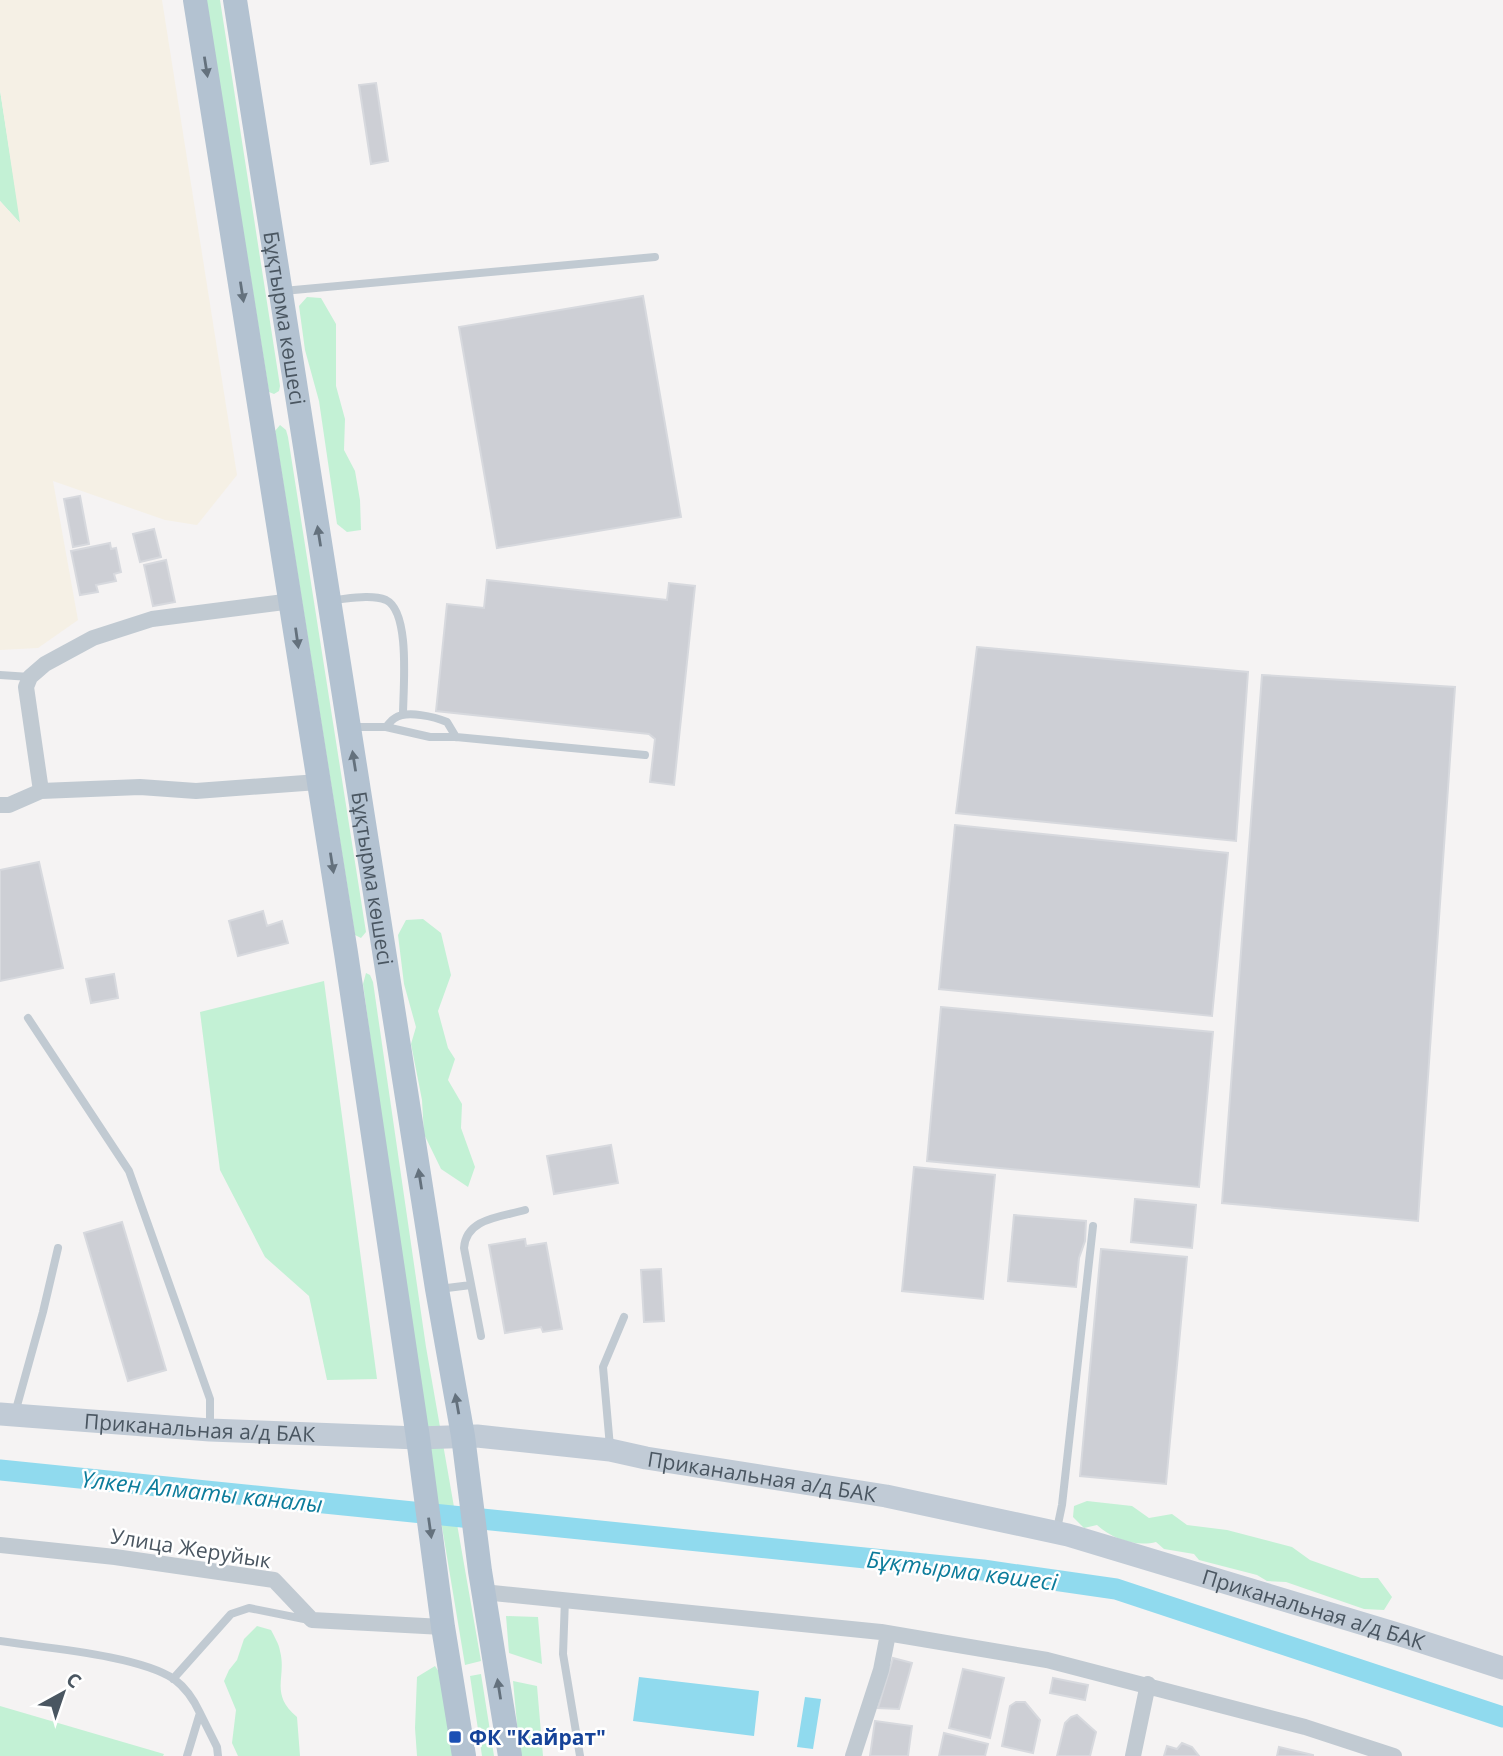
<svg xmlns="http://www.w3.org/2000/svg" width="1503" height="1756" font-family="'Open Sans',sans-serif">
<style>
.green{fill:#c3f1d5}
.sand{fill:#f5f0e5}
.water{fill:#90daee}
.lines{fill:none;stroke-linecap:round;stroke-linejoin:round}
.canal{stroke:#90daee;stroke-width:21}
.building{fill:#cdcfd5;stroke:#d7d9de;stroke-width:2}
.lane{stroke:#c1cad2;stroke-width:8}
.street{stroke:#c1cad2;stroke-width:16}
.secondary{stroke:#c1cbd6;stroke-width:23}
.primary{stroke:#b3c2d1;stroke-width:24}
.oneway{fill:#64717d}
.transit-dot{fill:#1a4fb4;stroke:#fff;stroke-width:2.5}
.labels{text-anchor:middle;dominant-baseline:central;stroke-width:5;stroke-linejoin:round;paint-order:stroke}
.street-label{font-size:21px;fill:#4a5661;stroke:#fff}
.transit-label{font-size:21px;font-weight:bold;fill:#164399;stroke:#fff;text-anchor:start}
.water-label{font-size:23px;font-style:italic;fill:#0c7c9b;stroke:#fff}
</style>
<rect width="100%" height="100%" fill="#f5f3f3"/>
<path class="green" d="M 206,0 L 220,0 L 280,386 L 279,391 L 274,394 L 269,392 Z
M 0,90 L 21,224 L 0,201 Z
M 307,297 L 321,298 L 336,324 L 336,386 L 345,419 L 344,450 L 355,471 L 360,500 L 361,530 L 347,532 L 337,524 L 319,401 L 305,350 L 299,306 Z
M 280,425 L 286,430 L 288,437 L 366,932 L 361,938 L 355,935 L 275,431 Z
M 423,919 L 441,933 L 451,975 L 438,1011 L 448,1048 L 455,1059 L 448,1080 L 462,1104 L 461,1128 L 475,1167 L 468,1187 L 441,1169 L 424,1134 L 422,1100 L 411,1044 L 416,1027 L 404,984 L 398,935 L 406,920 Z
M 366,973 L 370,975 L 373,982 L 426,1347 L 481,1661 L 465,1665 L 412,1347 L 363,984 Z
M 324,981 L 377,1379 L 327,1380 L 309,1296 L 265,1257 L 220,1170 L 200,1012 Z
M 1087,1501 L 1132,1506 L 1149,1518 L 1172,1514 L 1187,1525 L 1227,1530 L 1292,1547 L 1310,1560 L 1361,1578 L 1378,1578 L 1392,1597 L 1384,1610 L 1364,1609 L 1286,1582 L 1267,1581 L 1257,1575 L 1199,1560 L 1194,1554 L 1164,1549 L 1156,1542 C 1136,1547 1112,1539 1097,1525 L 1084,1528 L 1073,1517 L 1074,1506 Z
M 506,1616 L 538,1617 L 542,1664 L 509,1653 Z
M 257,1626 L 271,1630 C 274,1636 279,1644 280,1651 C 287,1677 269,1694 297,1717 L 300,1756 L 238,1756 L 232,1743 L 236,1710 L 224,1681 L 229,1670 L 237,1660 L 244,1639 Z
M 435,1666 L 447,1684 L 459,1756 L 417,1756 L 415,1728 L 417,1677 Z
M 481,1674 L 494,1756 L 482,1756 L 470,1676 Z
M 513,1681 L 537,1686 L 543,1756 L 520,1756 Z
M 0,1706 L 164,1754 L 163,1756 L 0,1756 Z"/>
<path class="sand" d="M 0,0 L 162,0 L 237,475 L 197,525 L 165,520 L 53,481 L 78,620 L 38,648 L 0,650 L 0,201 L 20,223 L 0,90 Z"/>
<path class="water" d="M 639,1677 L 759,1691 L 754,1736 L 633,1721 Z
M 805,1697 L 821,1699 L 813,1749 L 797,1747 Z"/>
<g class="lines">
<path class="canal" d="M 0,1470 L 983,1570 L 1116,1589 L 1503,1717"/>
</g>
<path class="building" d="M 376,83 L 388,161 L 371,164 L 359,85 Z
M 643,296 L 681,517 L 497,548 L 459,327 Z
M 80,496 L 89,544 L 73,547 L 64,499 Z
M 154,529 L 161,557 L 140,562 L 133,534 Z
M 110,543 L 111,549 L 116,548 L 121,572 L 114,574 L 116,581 L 96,585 L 98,592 L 80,595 L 71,551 Z
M 166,560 L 175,602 L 153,606 L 144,565 Z
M 487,580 L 667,600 L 669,583 L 695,586 L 674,785 L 650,782 L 655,739 L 649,734 L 436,711 L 447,604 L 484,608 Z
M 977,647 L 1248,672 L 1236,841 L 956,813 Z
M 1262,675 L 1455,687 L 1418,1221 L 1222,1203 Z
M 955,825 L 1228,853 L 1212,1016 L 939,989 Z
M 39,862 L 63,968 L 0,981 L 0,870 Z
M 263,911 L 267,926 L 282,921 L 288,943 L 238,956 L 229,921 Z
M 114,974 L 118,998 L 91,1003 L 86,979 Z
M 941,1007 L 1213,1032 L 1199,1187 L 927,1161 Z
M 611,1145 L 618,1183 L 554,1194 L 547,1156 Z
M 914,1167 L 995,1175 L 983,1299 L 902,1291 Z
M 1135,1199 L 1196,1205 L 1192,1248 L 1131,1242 Z
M 1014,1215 L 1086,1221 L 1085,1241 L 1079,1258 L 1076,1287 L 1008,1281 Z
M 122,1222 L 166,1370 L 128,1381 L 84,1233 Z
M 525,1239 L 526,1246 L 546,1243 L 562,1329 L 543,1332 L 541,1327 L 505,1333 L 489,1245 Z
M 1101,1249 L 1187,1257 L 1166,1484 L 1080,1476 Z
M 661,1269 L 664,1321 L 644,1322 L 641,1270 Z
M 893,1658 L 912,1663 L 899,1709 L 878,1708 Z
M 963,1669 L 1004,1678 L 990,1738 L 949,1728 Z
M 1053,1678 L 1088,1685 L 1085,1700 L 1050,1693 Z
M 1016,1702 L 1025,1702 L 1040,1720 L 1033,1753 L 1002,1746 L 1010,1706 Z
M 1077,1715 L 1096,1732 L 1090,1756 L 1057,1756 L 1065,1723 L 1071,1717 Z
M 875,1721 L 912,1726 L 908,1756 L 870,1756 Z
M 944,1733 L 988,1744 L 985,1756 L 939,1756 Z
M 1182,1743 L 1192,1747 L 1199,1756 L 1164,1756 L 1167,1746 L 1177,1749 Z
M 1279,1747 L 1313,1755 L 1313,1756 L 1277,1756 Z"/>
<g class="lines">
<path class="lane" d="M 283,291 L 655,257
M 332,600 C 347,599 371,594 386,600 C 411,612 403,690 403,715
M 0,675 L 30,677
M 353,727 L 386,727 L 430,737 L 456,737 L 645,755
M 386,727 C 389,724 391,720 395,718 C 407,710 435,717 447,722 L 456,737
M 28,1018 L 129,1171 L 210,1399 L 210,1427
M 439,1289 L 471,1285
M 481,1336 L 464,1248 C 466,1218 501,1217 525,1210
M 15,1413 L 43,1312 L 58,1248
M 610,1447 L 603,1367 L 624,1317
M 1057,1529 L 1062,1505 L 1093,1226
M 565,1599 L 563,1654 L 580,1756
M 0,1641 C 45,1648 138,1655 174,1679 C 186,1688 194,1700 200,1713 L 187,1756
M 173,1679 L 231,1614 L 249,1608 L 309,1620
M 200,1713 L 217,1747 L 218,1756"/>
<path class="street" d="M 41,791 L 140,787 L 196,791 L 318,782
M 0,805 L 9,805 L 41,791 L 26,687 L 30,677 L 45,664 L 93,638 L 152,619 L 292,601
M 0,1545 L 115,1557 L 274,1580 L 312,1620 L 443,1627
M 483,1592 L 881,1632 L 1047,1660 L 1305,1727 L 1394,1756
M 853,1756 L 881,1670 L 888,1634
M 1133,1756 L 1148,1684"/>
<path class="secondary" id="s1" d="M 0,1414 L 210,1430 L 418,1438 L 477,1436 L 610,1450 L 646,1458 L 886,1496 L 1068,1535 L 1407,1637 L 1503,1668"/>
<g class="primary">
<path d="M 195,0 L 346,953 L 418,1438 L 443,1627 L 464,1756"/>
<path id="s2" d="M 235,0 L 437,1289 L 463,1436 L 480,1571 L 510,1756"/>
</g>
</g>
<defs><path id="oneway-solid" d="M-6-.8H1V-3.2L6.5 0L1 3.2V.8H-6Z" transform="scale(1.75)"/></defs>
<g class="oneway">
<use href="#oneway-solid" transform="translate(206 67) rotate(81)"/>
<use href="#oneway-solid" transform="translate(242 292) rotate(81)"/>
<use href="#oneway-solid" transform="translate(319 536) rotate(-99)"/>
<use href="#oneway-solid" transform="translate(297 638) rotate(82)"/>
<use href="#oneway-solid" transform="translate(354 761) rotate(-99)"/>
<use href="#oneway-solid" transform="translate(332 863) rotate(81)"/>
<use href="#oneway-solid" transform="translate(420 1179) rotate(-99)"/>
<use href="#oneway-solid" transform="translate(457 1404) rotate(-100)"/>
<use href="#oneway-solid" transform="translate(430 1528) rotate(82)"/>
<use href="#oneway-solid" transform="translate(499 1689) rotate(-99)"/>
</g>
<rect class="transit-dot" x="448" y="1730" width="14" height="14" rx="3.5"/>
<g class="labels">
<g class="street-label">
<text stroke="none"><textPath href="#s2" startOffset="322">Бұқтырма көшесі</textPath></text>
<text stroke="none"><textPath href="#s2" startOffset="889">Бұқтырма көшесі</textPath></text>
<text stroke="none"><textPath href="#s1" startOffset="200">Приканальная а/д БАК</textPath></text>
<text stroke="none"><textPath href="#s1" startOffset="766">Приканальная а/д БАК</textPath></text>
<text transform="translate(191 1548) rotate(9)">Улица Жеруйык</text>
<text stroke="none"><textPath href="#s1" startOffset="1334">Приканальная а/д БАК</textPath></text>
</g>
<g class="transit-label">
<text x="469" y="1737">ФК "Кайрат"</text>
</g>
<g class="water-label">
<text transform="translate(202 1491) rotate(6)">Үлкен Алматы каналы</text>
<text transform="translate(962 1570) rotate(7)">Бұқтырма көшесі</text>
</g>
</g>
<g transform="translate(63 1693) rotate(40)" stroke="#ffffff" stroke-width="5" paint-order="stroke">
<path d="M0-5L12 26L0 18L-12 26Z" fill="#4a5661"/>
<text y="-10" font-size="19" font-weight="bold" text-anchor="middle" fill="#4a5661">С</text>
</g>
</svg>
